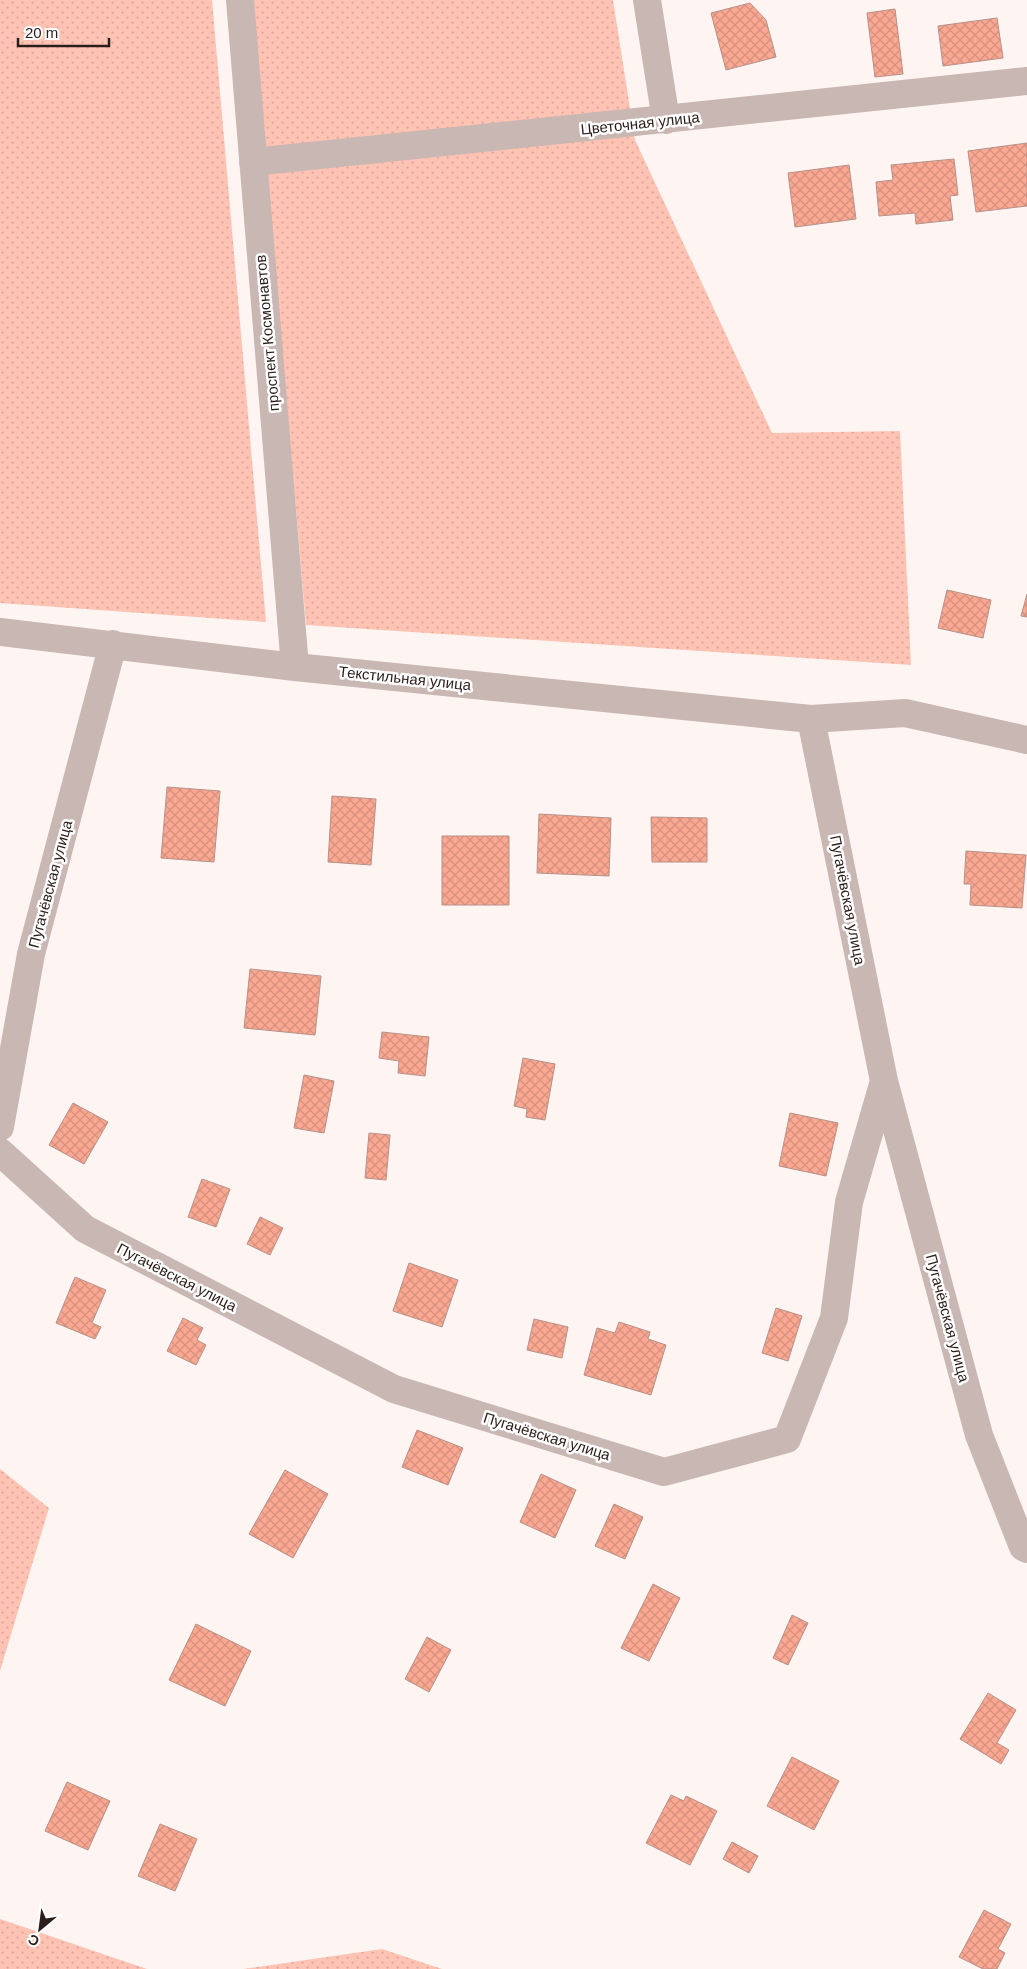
<svg xmlns="http://www.w3.org/2000/svg" width="1027" height="1969" font-family="Arial,sans-serif">
<style>
.grass{fill:url(#grass-dots)}
.building{fill:url(#building-cross-hatch);stroke:#b69187}
.lines{fill:none;stroke-linecap:round;stroke-linejoin:round}
.minor{stroke:#c9b7b3;stroke-width:28}
.labels{text-anchor:middle;dominant-baseline:central;stroke-width:5;stroke-linejoin:round;paint-order:stroke}
.street-label{font-size:15px;fill:#2b1d19;stroke:#fff}
</style>
<defs>
<pattern id="grass-dots" width="8" height="8" patternUnits="userSpaceOnUse" patternTransform="scale(1.25)"><rect width="8" height="8" fill="#ffc3b4"/><path d="M2 2h.1M6 6h.1" fill="none" stroke="#dba79a" stroke-width="1.8" stroke-linecap="round"/></pattern>
<pattern id="building-cross-hatch" width="8" height="8" patternUnits="userSpaceOnUse" patternTransform="scale(1.25)"><rect width="8" height="8" fill="#fba893"/><path d="M0 0l8 8M0 8l8-8" fill="none" stroke="#d7907e"/></pattern>
</defs>
<rect width="100%" height="100%" fill="#fef5f3"/>
<path class="grass" d="M 0,0 L 212,0 L 266,622 L 0,603 Z
M 252,0 L 613,0 L 635,140 L 772,433 L 900,431 L 911,665 L 306,625 Z
M 0,1469 L 49,1508 L 0,1671 Z
M 0,1919 L 147,1969 L 0,1969 Z
M 382,1949 L 442,1969 L 243,1969 Z"/>
<path class="building" d="M 750,3 L 766,20 L 776,57 L 726,70 L 711,13 Z
M 895,9 L 903,74 L 875,77 L 867,13 Z
M 997,18 L 1003,58 L 943,66 L 938,26 Z
M 1027,143 L 1027,206 L 976,212 L 968,151 Z
M 954,159 L 958,195 L 950,196 L 953,220 L 916,224 L 915,213 L 879,216 L 876,182 L 893,180 L 891,165 Z
M 849,165 L 856,219 L 795,227 L 788,173 Z
M 947,590 L 991,600 L 983,638 L 938,628 Z
M 1027,594 L 1027,617 L 1021,616 Z
M 167,787 L 220,791 L 214,862 L 161,858 Z
M 332,796 L 376,799 L 371,865 L 328,862 Z
M 539,814 L 611,818 L 609,876 L 537,873 Z
M 651,817 L 707,818 L 707,862 L 652,862 Z
M 442,836 L 509,836 L 509,905 L 442,905 Z
M 966,851 L 1026,855 L 1022,908 L 970,905 L 971,884 L 964,884 Z
M 250,969 L 321,976 L 315,1035 L 244,1028 Z
M 382,1032 L 429,1037 L 425,1076 L 398,1073 L 399,1061 L 379,1058 Z
M 523,1058 L 555,1064 L 545,1120 L 526,1117 L 527,1109 L 514,1106 Z
M 304,1075 L 334,1081 L 324,1133 L 294,1128 Z
M 73,1103 L 108,1122 L 84,1164 L 49,1145 Z
M 790,1113 L 838,1123 L 826,1176 L 779,1166 Z
M 369,1133 L 390,1135 L 386,1180 L 365,1178 Z
M 202,1179 L 230,1189 L 216,1227 L 188,1217 Z
M 260,1217 L 283,1228 L 270,1255 L 247,1244 Z
M 409,1263 L 458,1280 L 442,1327 L 393,1311 Z
M 75,1277 L 106,1290 L 92,1323 L 101,1327 L 95,1339 L 56,1323 Z
M 776,1308 L 802,1316 L 788,1361 L 762,1353 Z
M 183,1318 L 203,1328 L 197,1340 L 206,1345 L 196,1365 L 167,1351 Z
M 534,1319 L 568,1327 L 562,1358 L 527,1350 Z
M 619,1322 L 650,1332 L 648,1339 L 666,1345 L 651,1395 L 584,1375 L 597,1328 L 615,1333 Z
M 417,1430 L 463,1448 L 448,1485 L 402,1467 Z
M 285,1470 L 328,1494 L 293,1558 L 249,1534 Z
M 541,1474 L 576,1490 L 555,1538 L 520,1522 Z
M 614,1504 L 643,1517 L 625,1559 L 595,1546 Z
M 653,1584 L 680,1598 L 649,1661 L 621,1648 Z
M 792,1615 L 808,1623 L 788,1665 L 773,1658 Z
M 196,1624 L 251,1651 L 225,1706 L 169,1680 Z
M 427,1637 L 451,1650 L 429,1692 L 405,1679 Z
M 988,1693 L 1016,1710 L 997,1743 L 1009,1750 L 1001,1764 L 960,1739 Z
M 792,1757 L 839,1781 L 814,1830 L 767,1806 Z
M 67,1782 L 110,1801 L 88,1850 L 45,1831 Z
M 671,1795 L 684,1801 L 686,1796 L 717,1811 L 690,1865 L 646,1843 Z
M 160,1824 L 197,1839 L 175,1891 L 138,1876 Z
M 732,1842 L 758,1856 L 749,1873 L 723,1859 Z
M 984,1910 L 1011,1924 L 998,1949 L 1005,1953 L 997,1969 L 983,1969 L 959,1957 Z"/>
<g class="lines">
<path class="minor" d="M 240,0 L 295,667
M 647,0 L 666,120
M 253,162 L 1027,81
M 0,632 L 295,667 L 811,719 L 905,713 L 1027,740
M 811,719 L 884,1081 L 979,1435 L 1023,1547 L 1027,1549
M 0,1127 L 31,954 L 113,644
M 0,1152 L 85,1229 L 394,1389 L 664,1472 L 787,1439 L 834,1318 L 849,1202 L 884,1081"/>
</g>
<g class="labels">
<g class="street-label">
<text transform="translate(640 123) rotate(-6)">Цветочная улица</text>
<text transform="translate(267 333) rotate(-95)">проспект Космонавтов</text>
<text transform="translate(405 678) rotate(6)">Текстильная улица</text>
<text transform="translate(50 884) rotate(-75)">Пугачёвская улица</text>
<text transform="translate(848 900) rotate(79)">Пугачёвская улица</text>
<text transform="translate(177 1277) rotate(27)">Пугачёвская улица</text>
<text transform="translate(948 1318) rotate(75)">Пугачёвская улица</text>
<text transform="translate(547 1436) rotate(17)">Пугачёвская улица</text>
</g>
</g>
<g transform="translate(40 1929) rotate(209)" stroke="#ffffff" stroke-width="4" paint-order="stroke">
<path d="M0-4L9 19L0 12L-9 19Z" fill="#2b1d19"/>
<text y="-8" font-size="14" font-weight="bold" text-anchor="middle" fill="#2b1d19">С</text>
</g>
<path d="M18 38v8h91v-8" fill="none" stroke="#2b1d19" stroke-width="2.5"/>
<text x="25" y="38" font-size="15" fill="#2b1d19" stroke="#ffffff" stroke-width="4" paint-order="stroke">20 m</text>
</svg>
